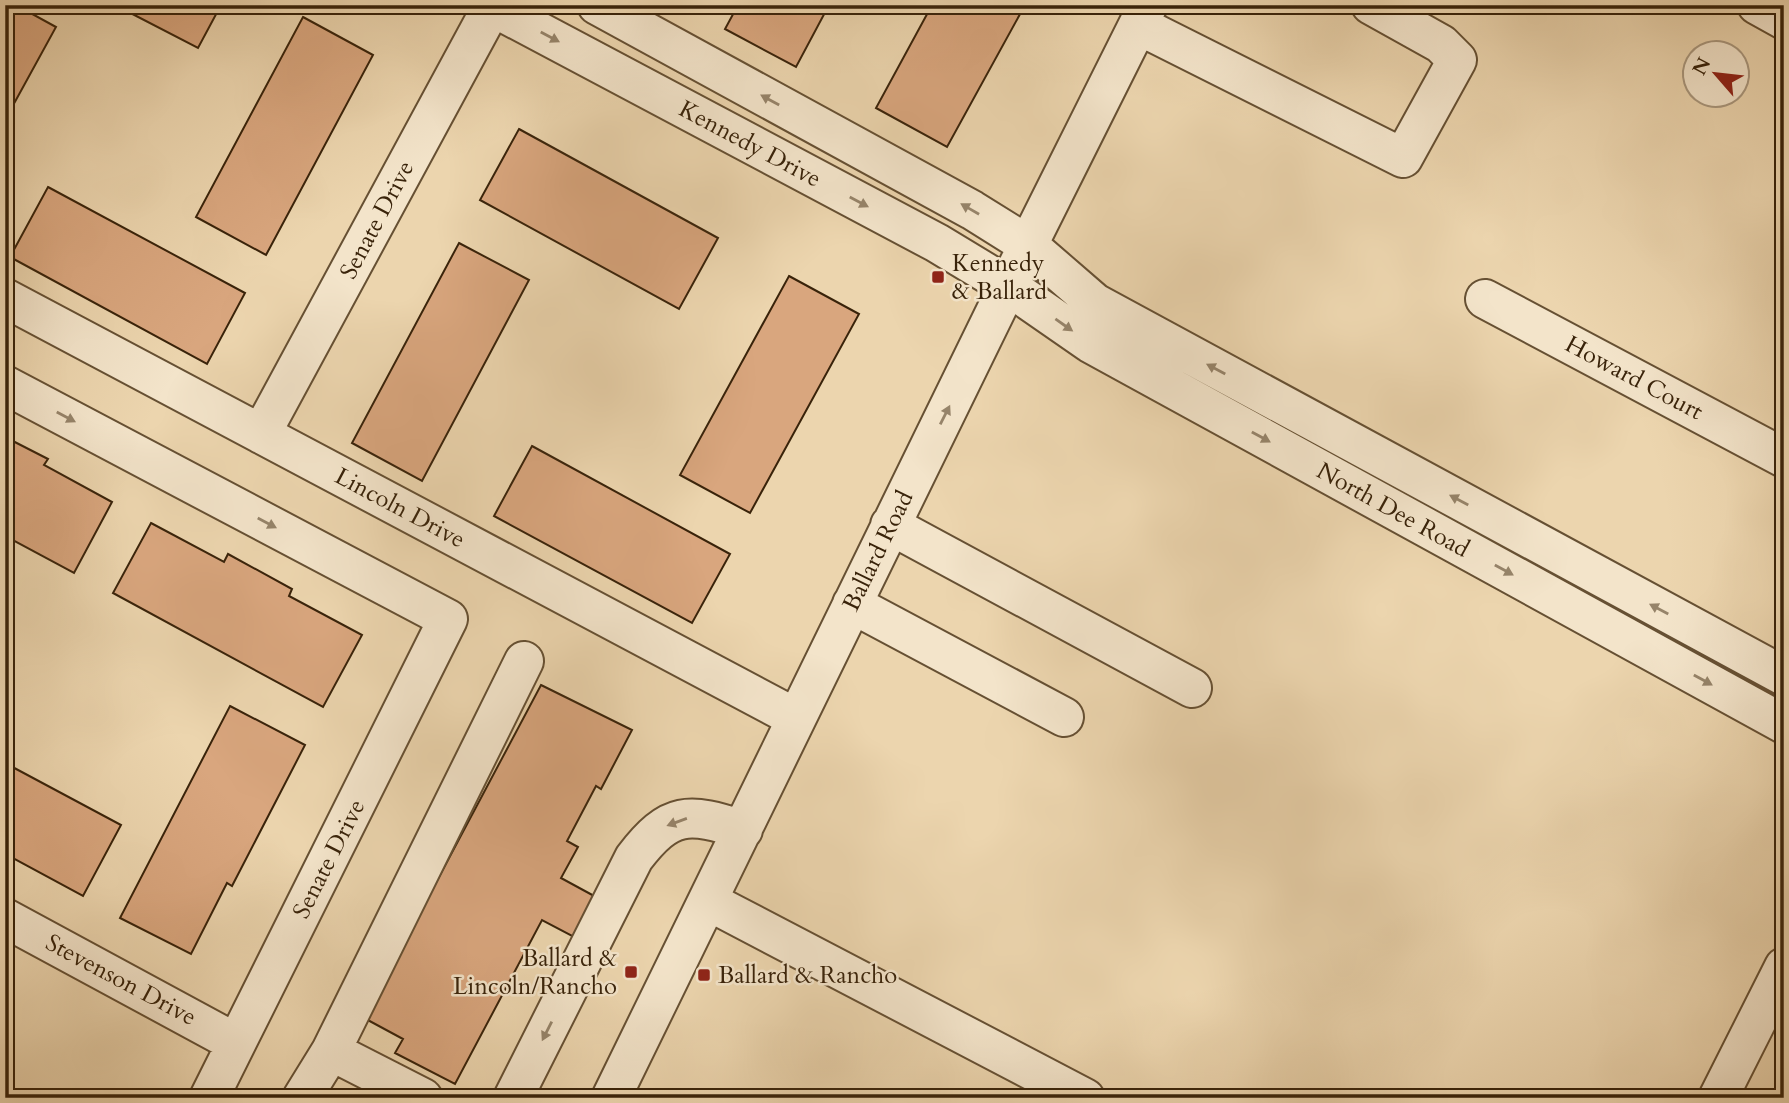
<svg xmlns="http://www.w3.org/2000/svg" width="1789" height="1103" font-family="Cardo,serif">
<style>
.building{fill:#d9a67e;stroke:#39230a;stroke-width:2}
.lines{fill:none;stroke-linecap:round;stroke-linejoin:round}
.minor-casing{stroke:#665033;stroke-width:42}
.minor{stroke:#f3e4ca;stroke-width:38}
.oneway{fill:#96846a}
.poi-dot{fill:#8f2418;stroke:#f3e4ca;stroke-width:2.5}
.labels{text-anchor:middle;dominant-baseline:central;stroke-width:5;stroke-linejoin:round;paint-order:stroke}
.street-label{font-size:24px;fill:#39230a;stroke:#f3e4ca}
.poi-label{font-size:24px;fill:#39230a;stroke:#f3e4ca;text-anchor:start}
</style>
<rect width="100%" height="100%" fill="#ecd5ae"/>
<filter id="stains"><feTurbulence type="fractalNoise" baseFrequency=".00286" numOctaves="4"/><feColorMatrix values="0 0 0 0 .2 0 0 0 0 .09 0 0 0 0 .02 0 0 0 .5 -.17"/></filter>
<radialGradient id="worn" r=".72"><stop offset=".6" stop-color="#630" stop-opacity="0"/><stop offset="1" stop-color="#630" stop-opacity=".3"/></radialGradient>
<path class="building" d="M 5,5 L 16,5 L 56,27 L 5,120 Z
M 115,5 L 221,5 L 198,48 Z
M 738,5 L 829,5 L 796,67 L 725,29 Z
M 932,5 L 1025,5 L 947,147 L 876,108 Z
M 303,17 L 373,55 L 266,255 L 196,217 Z
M 519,129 L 718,238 L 679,309 L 480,200 Z
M 48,187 L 245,293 L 207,364 L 10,257 Z
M 459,243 L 529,280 L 422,481 L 352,443 Z
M 789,276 L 859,314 L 750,513 L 680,475 Z
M 5,437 L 48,459 L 44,465 L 112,502 L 74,573 L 5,536 Z
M 532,446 L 730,554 L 692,623 L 494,516 Z
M 151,523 L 224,562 L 228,554 L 292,589 L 289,596 L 362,635 L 323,707 L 113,593 Z
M 541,685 L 632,730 L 601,789 L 596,786 L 567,841 L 578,847 L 561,878 L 596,897 L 574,937 L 542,920 L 455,1084 L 395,1053 L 403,1039 L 364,1018 Z
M 230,706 L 305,745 L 232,886 L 227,883 L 191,954 L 120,918 Z
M 5,763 L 121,825 L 83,896 L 13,858 L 9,865 L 5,863 Z"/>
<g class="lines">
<defs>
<path id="minor" d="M 489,5 L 937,243 L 1008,286 L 1090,343 L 1784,724
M 597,5 L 972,210 L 1028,245 L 1095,303 L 1784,676
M 1757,5 L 1784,20
M 1138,25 L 1403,158 L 1457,60 L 1441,44 L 1371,5
M 5,298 L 796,718
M 1485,299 L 1784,458
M 5,385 L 448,619 L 209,1098
M 261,434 L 493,5
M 890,525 L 1192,688
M 852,604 L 1064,717
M 708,901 L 1085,1098
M 5,918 L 236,1043
M 331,1051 L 524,661
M 302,1098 L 331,1051 L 423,1098
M 513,1098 L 634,858 C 670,811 688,812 743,830
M 611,1098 L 1028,245 L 1148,5
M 1718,1098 L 1784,967"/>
</defs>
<use href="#minor" class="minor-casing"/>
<use href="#minor" class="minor"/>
</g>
<defs><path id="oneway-solid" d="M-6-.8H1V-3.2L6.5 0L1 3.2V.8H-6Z" transform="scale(1.75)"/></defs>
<g class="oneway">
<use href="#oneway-solid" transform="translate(550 37) rotate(28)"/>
<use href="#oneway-solid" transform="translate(770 100) rotate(-151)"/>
<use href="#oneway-solid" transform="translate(859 202) rotate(28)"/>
<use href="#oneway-solid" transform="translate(970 209) rotate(-150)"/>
<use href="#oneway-solid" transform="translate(1064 325) rotate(35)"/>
<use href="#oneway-solid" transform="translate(1216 369) rotate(-152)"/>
<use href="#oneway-solid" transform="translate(945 415) rotate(-63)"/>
<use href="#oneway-solid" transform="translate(66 417) rotate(28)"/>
<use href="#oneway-solid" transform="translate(1261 437) rotate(29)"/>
<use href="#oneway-solid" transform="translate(1459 500) rotate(-152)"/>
<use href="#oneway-solid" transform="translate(267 523) rotate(28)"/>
<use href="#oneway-solid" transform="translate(1504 570) rotate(29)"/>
<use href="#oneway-solid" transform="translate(1659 609) rotate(-152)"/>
<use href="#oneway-solid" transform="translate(1703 680) rotate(29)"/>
<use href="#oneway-solid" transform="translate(677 822) rotate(160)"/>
<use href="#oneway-solid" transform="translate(547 1031) rotate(117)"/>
</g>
<g class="poi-dot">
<rect x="931" y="270" width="14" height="14" rx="3.5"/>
<rect x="624" y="965" width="14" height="14" rx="3.5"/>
<rect x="697" y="968" width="14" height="14" rx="3.5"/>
</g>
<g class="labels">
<g class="street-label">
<text transform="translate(750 144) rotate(28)">Kennedy Drive</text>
<text transform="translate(377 220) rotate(-62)">Senate Drive</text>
<text transform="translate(1634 378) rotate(28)">Howard Court</text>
<text transform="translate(400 508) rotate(28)">Lincoln Drive</text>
<text transform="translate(1393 510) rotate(29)">North Dee Road</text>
<text transform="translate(878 551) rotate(-64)">Ballard Road</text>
<text transform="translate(329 859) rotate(-63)">Senate Drive</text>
<text transform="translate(121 980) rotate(28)">Stevenson Drive</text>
</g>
<g class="poi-label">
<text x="952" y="263">Kennedy<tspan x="952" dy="28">&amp; Ballard</tspan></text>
<text x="617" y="958" text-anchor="end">Ballard &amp;<tspan x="617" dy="28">Lincoln/Rancho</tspan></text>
<text x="718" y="975">Ballard &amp; Rancho</text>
</g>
</g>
<rect width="1789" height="1103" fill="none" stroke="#ecd5ae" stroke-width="28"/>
<rect x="7" y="7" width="1775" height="1089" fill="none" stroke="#39230a" stroke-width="3.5"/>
<rect x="14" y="14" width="1761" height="1075" fill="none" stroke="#39230a" stroke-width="2"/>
<g transform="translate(1716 74) rotate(298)"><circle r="33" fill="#f3e4ca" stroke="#a9977d" stroke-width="2"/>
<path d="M0-5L12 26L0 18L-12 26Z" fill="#8f2418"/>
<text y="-10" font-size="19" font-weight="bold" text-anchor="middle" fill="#39230a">N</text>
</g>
<rect width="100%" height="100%" filter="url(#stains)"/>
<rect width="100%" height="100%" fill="url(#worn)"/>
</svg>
